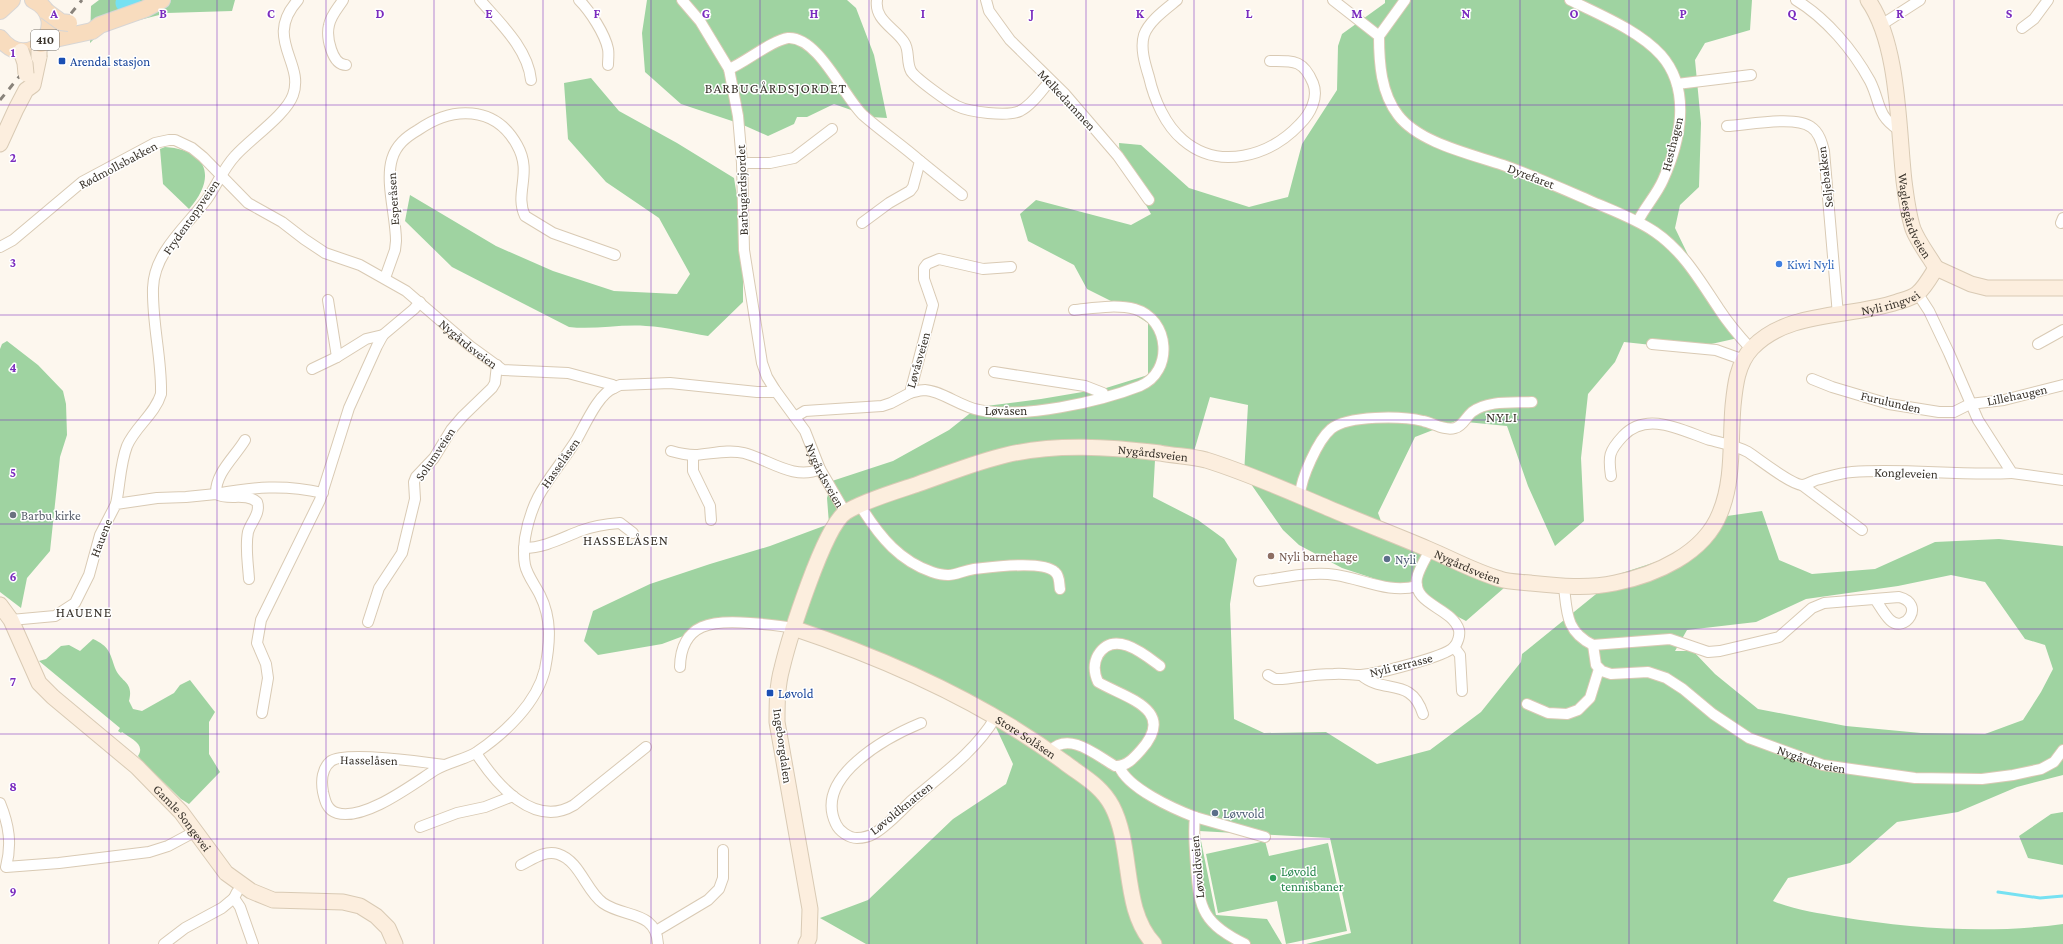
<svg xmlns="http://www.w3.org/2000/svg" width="2063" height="944" font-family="'Crimson Pro',serif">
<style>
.green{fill:#9fd3a1;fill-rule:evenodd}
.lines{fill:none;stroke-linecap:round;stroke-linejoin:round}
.stream{stroke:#76e1f2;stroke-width:3}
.river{stroke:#76e1f2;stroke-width:19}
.street-casing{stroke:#d9cab4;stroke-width:12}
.secondary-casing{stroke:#d9cab4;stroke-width:17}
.primary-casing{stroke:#d8d6d5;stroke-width:18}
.street{stroke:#fff;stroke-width:10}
.secondary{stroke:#fceede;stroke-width:15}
.primary{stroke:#f8dcbe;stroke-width:16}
.rail{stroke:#89837b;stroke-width:3;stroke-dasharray:7 7;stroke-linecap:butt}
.secondary-bridge-casing{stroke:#d9cab4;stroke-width:17;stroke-linecap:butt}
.primary-bridge-casing{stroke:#d8d6d5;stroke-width:18;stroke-linecap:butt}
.secondary-bridge{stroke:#fceede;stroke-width:15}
.primary-bridge{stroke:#f8dcbe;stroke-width:16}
.grid{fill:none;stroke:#7b2cbf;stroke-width:1;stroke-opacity:0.55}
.transit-dot{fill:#1a4fb4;stroke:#fff;stroke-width:1.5}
.shop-dot{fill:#3f7fe0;stroke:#fff;stroke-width:1.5}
.worship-dot{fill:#6b7280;stroke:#fff;stroke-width:1.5}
.education-dot{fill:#8d6e63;stroke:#fff;stroke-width:1.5}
.service-dot{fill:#5c6f8a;stroke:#fff;stroke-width:1.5}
.leisure-dot{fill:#2e9e5b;stroke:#fff;stroke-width:1.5}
.labels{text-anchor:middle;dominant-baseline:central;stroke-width:3;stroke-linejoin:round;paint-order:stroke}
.shield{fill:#fff;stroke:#75716b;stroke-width:1}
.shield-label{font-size:12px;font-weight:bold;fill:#3a342c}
.transit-label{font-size:13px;fill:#164399;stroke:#fff;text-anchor:start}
.street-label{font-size:13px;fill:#3a342c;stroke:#fff}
.shop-label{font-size:13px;fill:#366cbe;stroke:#fff;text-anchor:start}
.worship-label{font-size:13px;fill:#5b616d;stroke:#fff;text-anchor:start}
.education-label{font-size:13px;fill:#785e54;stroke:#fff;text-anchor:start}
.service-label{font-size:13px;fill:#4e5e75;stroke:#fff;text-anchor:start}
.leisure-label{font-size:13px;fill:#27864d;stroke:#fff;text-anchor:start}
.neighbourhood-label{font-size:14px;letter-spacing:1px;fill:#3a342c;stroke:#fff}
.grid-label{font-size:13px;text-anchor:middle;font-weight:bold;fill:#7b2cbf;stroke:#fff;stroke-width:3;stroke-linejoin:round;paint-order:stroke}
</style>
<rect width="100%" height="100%" fill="#fdf7ee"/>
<path class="green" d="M 99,0 L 235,0 L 232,11 L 167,13 L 104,29 L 90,43 L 91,6 Z
M 647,0 L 847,0 L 856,8 L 874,55 L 887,118 L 871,117 L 834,104 L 807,117 L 797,117 L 794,124 L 768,136 L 741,124 L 681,104 L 645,72 L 642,33 Z
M 1385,0 L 1752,0 L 1750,30 L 1705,43 L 1695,60 L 1701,123 L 1699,187 L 1680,205 L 1675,228 L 1703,286 L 1738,338 L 1689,349 L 1624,342 L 1615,362 L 1588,394 L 1581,458 L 1584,521 L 1555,546 L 1528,486 L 1507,426 L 1456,421 L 1415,437 L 1378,513 L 1384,529 L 1512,581 L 1466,621 L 1403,588 L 1342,568 L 1299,545 L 1283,530 L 1244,474 L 1248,405 L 1210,397 L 1192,458 L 1155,460 L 1153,497 L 1198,520 L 1224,539 L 1237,559 L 1230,604 L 1234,719 L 1264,733 L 1326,732 L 1377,764 L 1430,750 L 1481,712 L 1521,662 L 1522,654 L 1622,573 L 1674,556 L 1720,517 L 1762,511 L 1779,560 L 1812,574 L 1875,569 L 1935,542 L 1999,539 L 2063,546 L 2063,775 L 2017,787 L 1958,812 L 1897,822 L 1850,863 L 1788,878 L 1773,901 C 1795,910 1818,913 1841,917 C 1913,929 1990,934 2063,924 L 2063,944 L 1306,944 L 1351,933 L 1330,838 L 1199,831 L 1216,915 L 1267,919 L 1282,944 L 866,944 L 820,918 L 868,900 L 953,819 L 1006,784 L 1013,764 L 986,706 L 809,631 L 747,624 L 702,629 L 662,644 L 598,655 L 584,641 L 593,611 L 650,584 L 710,564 L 770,546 L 829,524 L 827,498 L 832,481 L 893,461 L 949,430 L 978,407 L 1041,399 L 1106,388 L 1148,375 L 1148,323 L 1121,306 L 1087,289 L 1074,265 L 1028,241 L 1020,214 L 1036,200 L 1131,225 L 1151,214 L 1120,159 L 1119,143 L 1141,145 L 1189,188 L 1249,207 L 1288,197 L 1302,144 L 1337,90 L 1338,46 L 1342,34 L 1385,3 ZM 1951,575 L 1985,582 L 2025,639 L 2045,645 L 2053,669 L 2041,692 L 2023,720 L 1985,734 L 1921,733 L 1846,726 L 1758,709 L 1715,674 L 1693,651 L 1675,651 L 1687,630 L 1756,622 L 1806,599 L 1898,586 Z
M 591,78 L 619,111 L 677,143 L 734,178 L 743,232 L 743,302 L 708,336 C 688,333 667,327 646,326 C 620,324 594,330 569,327 L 452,267 L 405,221 L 410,195 L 496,246 L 553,271 L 614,291 L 677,294 L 690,274 L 659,218 L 606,182 L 568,139 L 564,83 Z
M 165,147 C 208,150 217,177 189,209 L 163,184 L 160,149 Z
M 7,341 L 38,365 L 63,391 L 66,404 L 67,435 L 60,457 L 50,551 L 27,578 L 21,608 L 0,592 L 0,349 L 2,344 Z
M 93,639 C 109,646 110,653 115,668 C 121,683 134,681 129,701 L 133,709 L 142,711 L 174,693 L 180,685 L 190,680 L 215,712 L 209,722 L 209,754 L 220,772 L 189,804 L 181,799 L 143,762 L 138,756 C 146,744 130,738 122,732 L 121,733 L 118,731 L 120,728 L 39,661 L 46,659 L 61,646 L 69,645 L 80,651 Z
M 2063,812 L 2063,865 L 2028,858 L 2019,836 L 2051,814 Z
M 1265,841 L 1269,856 L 1328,843 L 1347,931 L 1286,944 L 1277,901 L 1218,913 L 1206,854 Z"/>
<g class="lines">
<path class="stream" d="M 1998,892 L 2040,898 L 2063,896"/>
<path class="river" d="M 125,3 L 131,0"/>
<defs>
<g id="street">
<path d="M 343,0 C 338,8 331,15 329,25 C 326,37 332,65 346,65"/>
<path d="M 480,0 C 500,23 528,49 531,80"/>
<path d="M 579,0 C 590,11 605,34 608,49 C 609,54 608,60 608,65"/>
<path id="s1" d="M 682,0 L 700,21 L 729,69 L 738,116 L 742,163 L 744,250 L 762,363 L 767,377 L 775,390 L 805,431 L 820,469 L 845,512"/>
<path d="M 877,0 C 874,20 895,28 904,42 C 910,50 906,62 911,71 C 915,78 948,102 957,106 C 969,112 1007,117 1020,111 C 1032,105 1041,91 1050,81"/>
<path d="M 986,0 L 989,11 L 1010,40 L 1064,93 L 1118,156 L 1149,200"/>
<path d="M 1177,0 C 1166,9 1149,21 1144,35 C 1140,48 1145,64 1149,77 C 1154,99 1165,125 1183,140 C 1219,171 1270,156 1300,124 C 1310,114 1319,98 1313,83 C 1303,59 1293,61 1270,61"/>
<path d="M 1333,0 L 1379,36 C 1379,63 1381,93 1398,115 C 1419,143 1471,154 1503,165 C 1534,176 1563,189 1593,202 C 1614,211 1636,219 1655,232 C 1684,252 1700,281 1719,309 C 1728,323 1739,336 1751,349"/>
<path d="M 1570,0 C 1600,15 1638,30 1661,55 C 1692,90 1680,142 1663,180 C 1657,194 1645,207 1638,221"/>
<path d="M 1796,0 C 1826,18 1853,50 1870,81 C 1881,103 1876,115 1899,130"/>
<path d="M 1881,25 L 1920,0"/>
<path d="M 2022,28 L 2034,19 L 2048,0"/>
<path d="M 1379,36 L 1405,0"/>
<path d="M 729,69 C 746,62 772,40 788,38 C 818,36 844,97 863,115 C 881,131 902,145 920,161 L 913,187 L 910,191 L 889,203 L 862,223"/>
<path d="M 1677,84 L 1751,75"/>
<path d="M 1727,126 C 1747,125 1796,115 1811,127 C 1819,132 1822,143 1824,151 L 1838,315"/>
<path d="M 920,161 L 962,195"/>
<path d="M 742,163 L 770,163 L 794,158 L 832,129"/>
<path d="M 2061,223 L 2063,218"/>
<path id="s2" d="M 0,247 L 13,240 L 82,182 L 155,143 L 169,140 L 175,140 L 192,148 L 203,157 L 248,203 L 282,222 L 304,239 L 325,253 L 360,265 L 406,291 L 470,346 L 503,370 L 568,373 L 613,385 L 614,388 L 620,385 L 670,383 L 757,392 L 772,392 L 775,390"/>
<path d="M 385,278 L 395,250 L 396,241 C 396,216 385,182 392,159 C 396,145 406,137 418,130 C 452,106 495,105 517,145 C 533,173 514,193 525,216 L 553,233 L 615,255"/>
<path d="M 1918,294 L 1929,311 L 1949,353 L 1978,420 L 2012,473 L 2063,480"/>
<path d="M 328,300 L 337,357"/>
<path d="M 1652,344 L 1716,350 L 1744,360"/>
<path d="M 2038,344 L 2063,330"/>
<path d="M 312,369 L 337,357 L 366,339 L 383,335"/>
<path d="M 994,372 L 1085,386 L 1103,393 L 1104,396"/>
<path d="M 1812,379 L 1832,387 L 1889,404 L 1939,412 L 1954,412 L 1970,404 L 2004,400 L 2063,385"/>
<path d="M 910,393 C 914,392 920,390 925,390 C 942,391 961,407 979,410 C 1022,419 1099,402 1140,386 C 1174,372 1170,319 1135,309 C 1116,304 1094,308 1074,310"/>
<path d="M 795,417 L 805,411 L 882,406 L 891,403 L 910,393 L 933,305 L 924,279 L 924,268 L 927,264 L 939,259 L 983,269 L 1011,267"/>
<path d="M 245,440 C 235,457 215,473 216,494 C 254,487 284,484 323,493"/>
<path d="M 671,451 C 678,453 687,455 695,455 C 711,454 728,449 744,453 C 768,459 794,481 820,469"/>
<path d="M 693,455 L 693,471 L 710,506 L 711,520"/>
<path d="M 1611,476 C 1608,456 1609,451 1623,436 C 1647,410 1683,431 1710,440 C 1722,443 1737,446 1748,452 C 1759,459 1790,484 1802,485 C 1806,485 1813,481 1816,480 C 1828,477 1840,473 1852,472 C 1905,468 1958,476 2012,473"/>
<path d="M 1802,485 L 1862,530"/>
<path d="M 1300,495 C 1301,478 1318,440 1331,429 C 1348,415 1402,416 1423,421 C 1433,423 1444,431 1455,428 C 1463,426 1466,417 1472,412 C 1488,400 1513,403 1532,402"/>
<path d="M 116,504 C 120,485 120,464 127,446 C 135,427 155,414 161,394 C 162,359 152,324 153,288 C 154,252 187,226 207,199 C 217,185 223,169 235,156 C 250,139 286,115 293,95 C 305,62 263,39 298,0"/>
<path d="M 863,504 L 863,510 C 881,538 900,561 932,572 C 953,579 956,572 974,569 C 992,567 1043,560 1055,572 C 1060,576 1059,584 1060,589"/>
<path d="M 524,548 C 544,548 562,538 580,531 C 593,526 606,524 620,523 L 633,533"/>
<path d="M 1259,581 C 1284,578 1311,571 1336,575 C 1363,579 1390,594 1417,586"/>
<path d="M 1564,587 C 1567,613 1566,632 1593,645 L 1670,639 L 1708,652 L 1720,651 L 1779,637 L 1812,608 L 1824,603 L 1899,597 C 1926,604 1905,634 1890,620 C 1884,614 1880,606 1875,599"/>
<path d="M 11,620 L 55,616 L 75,603 L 89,575 L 100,535 L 116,504 L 157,498 L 186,497 L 216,494 C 229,501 245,492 257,502 C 261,513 251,522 248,532 C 245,547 248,563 249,579"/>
<path d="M 368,622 L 379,588 L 402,553 L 415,499 L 414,482 L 416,477 L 434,458 L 451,430 L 463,416 L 492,388 L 495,383 L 497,365"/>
<path id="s3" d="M 1593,645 L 1596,665 L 1602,671 L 1611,674 L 1648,672 L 1666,678 L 1683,689 L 1713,714 L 1749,738 L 1823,765 L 1915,778 L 1982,779 L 2013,775 L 2041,769 L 2054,762 L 2063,750"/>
<path d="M 1454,647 L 1460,655 L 1462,691"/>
<path d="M 680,667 C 681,622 714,620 750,623 C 765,624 779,625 793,628"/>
<path d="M 1268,675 L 1275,679 L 1282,679 C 1299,677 1316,674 1334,674 C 1343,673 1352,675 1361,675 C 1376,674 1445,657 1454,647 C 1458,643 1460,635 1459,630 C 1452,607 1412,605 1417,578 C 1419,569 1426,558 1430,550"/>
<path d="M 1361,675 C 1384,695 1411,676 1423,714"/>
<path d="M 1527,704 L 1548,713 L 1567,714 L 1578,710 L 1590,698 L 1599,669"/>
<path d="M 262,713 L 268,678 L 266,664 L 257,643 L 261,620 L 320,500 L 349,408 L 377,346 L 383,335 L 414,309 L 420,302"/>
<path d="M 921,723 C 887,737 813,777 836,824 C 839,831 849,838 857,838 C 863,838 870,836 875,833 C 888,825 900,812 911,801 C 940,776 975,752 995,718"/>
<path d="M 1050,751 C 1069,731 1096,755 1115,766 C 1126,767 1134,758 1141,750 C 1178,709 1125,698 1098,682 C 1094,673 1093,664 1098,655 C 1114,629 1144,654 1160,666"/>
<path d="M 476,753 C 496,784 534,829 574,805 L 646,747"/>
<path d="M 444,765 C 424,762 345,751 331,761 C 322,768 321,781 323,792 C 325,801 327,810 337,813 C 365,821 413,784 435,770 C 448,762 464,760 477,752 C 505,733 537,703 545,669 C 550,643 552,619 540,595 C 535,585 527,575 525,565 C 523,556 524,547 525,538 C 533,491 553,477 577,439 C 585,425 599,393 614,388"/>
<path d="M 1119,766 C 1127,788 1174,809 1195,817 C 1193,833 1195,850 1196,866 C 1199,910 1204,924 1245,944"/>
<path d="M 0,803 C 9,825 12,844 6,867 L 59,863 L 149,852 L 168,846 L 196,831"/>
<path d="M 1195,817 L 1265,837"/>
<path d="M 420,827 L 457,813 L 485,807 L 513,796"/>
<path d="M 521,865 C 533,859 545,850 558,854 C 580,861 586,891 603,903 C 624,918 656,910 658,944"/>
<path d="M 237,892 L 234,898 L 240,907 L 253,944"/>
<path d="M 656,931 L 708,900 L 719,889 L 723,878 L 723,850"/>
<path d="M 164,944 L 185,928 L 222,908 L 234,898"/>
</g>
<g id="secondary">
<path id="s4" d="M 1868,0 C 1899,44 1898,127 1904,181 C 1906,196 1908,214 1913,229 C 1918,242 1929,256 1936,268"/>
<path d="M 0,144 L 16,109 L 26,90 L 33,85 L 39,57"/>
<path d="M 1936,268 L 1971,284 L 1987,288 L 2063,288"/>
<path id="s5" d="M 0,605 L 11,620 L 39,683 L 53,697 L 137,767 L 181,812 L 226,873 L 251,891 L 273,900 L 343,902 L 360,906 L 376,916 L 388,928 L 395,944"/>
<path id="s6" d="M 793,628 C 889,660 983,702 1064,762 C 1082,776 1101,785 1112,806 C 1134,848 1121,909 1154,944"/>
<path id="s7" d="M 806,944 L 809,938 L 810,909 L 777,722 C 777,704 777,686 782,668 C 789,639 824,526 846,512 C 863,501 897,491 918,484 C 947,474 976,462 1006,455 C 1056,443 1110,447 1160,453 C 1175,456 1191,456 1206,460 C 1248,473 1288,491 1328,508 C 1361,522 1395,535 1428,549 C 1452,559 1475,572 1500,579 C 1509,582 1520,582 1530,583 C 1559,586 1587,589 1615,583 C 1655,575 1704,554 1720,513 C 1734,480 1730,441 1733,406 C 1735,386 1737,364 1752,348 C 1788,310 1850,318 1897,302 C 1903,300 1913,298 1918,293 C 1925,287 1931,276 1936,268"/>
</g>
<path id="primary" d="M 0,11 L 12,0
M 0,38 C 30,77 74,20 33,0
M 55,39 L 92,31 L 100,25 L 145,9 L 162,0"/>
</defs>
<use href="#street" class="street-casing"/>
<use href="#secondary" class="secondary-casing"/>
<use href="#primary" class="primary-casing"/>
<use href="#street" class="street"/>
<use href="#secondary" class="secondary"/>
<use href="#primary" class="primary"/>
<path class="rail" d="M 0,100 L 82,0"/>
<defs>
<path id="secondary-bridge" d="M 39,46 L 39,57
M 21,51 L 25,63 L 26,74"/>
<path id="primary-bridge" d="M 46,11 L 61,22 L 69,23
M 41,44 L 55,39"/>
</defs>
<use href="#secondary-bridge" class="secondary-bridge-casing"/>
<use href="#primary-bridge" class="primary-bridge-casing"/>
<use href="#secondary-bridge" class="secondary-bridge"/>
<use href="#primary-bridge" class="primary-bridge"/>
</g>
<path class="grid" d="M 109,0 L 109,944M 217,0 L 217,944M 326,0 L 326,944M 434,0 L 434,944M 543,0 L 543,944M 651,0 L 651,944M 760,0 L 760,944M 869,0 L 869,944M 977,0 L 977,944M 1086,0 L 1086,944M 1194,0 L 1194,944M 1303,0 L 1303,944M 1412,0 L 1412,944M 1520,0 L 1520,944M 1629,0 L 1629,944M 1737,0 L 1737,944M 1846,0 L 1846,944M 1954,0 L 1954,944M 0,105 L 2063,105M 0,210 L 2063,210M 0,315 L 2063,315M 0,420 L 2063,420M 0,524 L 2063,524M 0,629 L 2063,629M 0,734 L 2063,734M 0,839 L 2063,839"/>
<g class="transit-dot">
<rect x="58" y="57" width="8" height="8" rx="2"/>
<rect x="766" y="689" width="8" height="8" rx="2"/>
</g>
<circle class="shop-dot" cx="1779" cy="264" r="4"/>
<circle class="worship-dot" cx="13" cy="515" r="4"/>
<circle class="education-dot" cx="1271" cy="556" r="4"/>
<g class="service-dot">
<circle cx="1387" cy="559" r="4"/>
<circle cx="1215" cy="813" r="4"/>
</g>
<circle class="leisure-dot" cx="1273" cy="878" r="4"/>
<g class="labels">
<rect class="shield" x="31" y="30" width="28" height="20" rx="3"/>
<g class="shield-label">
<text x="45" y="40">410</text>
</g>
<g class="transit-label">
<text x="70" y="61">Arendal stasjon</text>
<text x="778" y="693">Løvold</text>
</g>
<g class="street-label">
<text transform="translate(1067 100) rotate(47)">Melkedammen</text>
<text transform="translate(1672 144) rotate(-76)">Hesthagen</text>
<text transform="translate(118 165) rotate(-28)">Rødmollsbakken</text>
<text transform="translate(1531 176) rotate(21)">Dyrefaret</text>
<text transform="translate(1825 177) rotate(-97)">Seljebakken</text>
<text transform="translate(742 190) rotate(-92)">Barbugårdsjordet</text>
<text transform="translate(393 199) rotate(-94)">Esperåsen</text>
<text stroke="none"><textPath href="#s4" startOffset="223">Waglesgårdveien</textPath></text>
<text transform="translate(191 217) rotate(-55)">Frydentoppveien</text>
<text stroke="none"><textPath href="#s7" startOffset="1704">Nyli ringvei</textPath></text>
<text stroke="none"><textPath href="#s2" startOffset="569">Nygårdsveien</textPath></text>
<text transform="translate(918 360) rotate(-74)">Løvåsveien</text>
<text transform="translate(2017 395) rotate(-12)">Lillehaugen</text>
<text transform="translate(1891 402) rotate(13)">Furulunden</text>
<text x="1006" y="410">Løvåsen</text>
<text stroke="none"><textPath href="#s7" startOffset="768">Nygårdsveien</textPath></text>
<text transform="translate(435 454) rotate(-56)">Solumveien</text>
<text transform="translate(560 463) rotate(-55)">Hasselåsen</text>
<text transform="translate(1906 473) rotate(2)">Kongleveien</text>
<text stroke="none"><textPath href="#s1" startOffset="510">Nygårdsveien</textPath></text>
<text transform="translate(101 538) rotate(-69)">Hauene</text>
<text stroke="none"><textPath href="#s7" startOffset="1104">Nygårdsveien</textPath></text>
<text transform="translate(1401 665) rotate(-14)">Nyli terrasse</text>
<text stroke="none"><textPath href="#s6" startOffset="258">Store Solåsen</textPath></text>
<text transform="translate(783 746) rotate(82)">Ingeborgdalen</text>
<text stroke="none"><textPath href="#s3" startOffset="263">Nygårdsveien</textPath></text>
<text transform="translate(369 760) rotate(1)">Hasselåsen</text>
<text transform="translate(901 808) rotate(-39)">Løvoldknatten</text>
<text stroke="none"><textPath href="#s5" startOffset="285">Gamle Songevei</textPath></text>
<text transform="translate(1197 867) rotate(-95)">Løvoldveien</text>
</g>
<g class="shop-label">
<text x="1787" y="264">Kiwi Nyli</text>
</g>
<g class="worship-label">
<text x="21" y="515">Barbu kirke</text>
</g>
<g class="education-label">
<text x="1279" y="556">Nyli barnehage</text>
</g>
<g class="service-label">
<text x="1395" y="559">Nyli</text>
<text x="1223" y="813">Løvvold</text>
</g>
<g class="leisure-label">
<text x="1281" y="871">Løvold<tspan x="1281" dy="15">tennisbaner</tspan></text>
</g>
<g class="neighbourhood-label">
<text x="776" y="88">BARBUGÅRDSJORDET</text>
<text x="1502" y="417">NYLI</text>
<text x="626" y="540">HASSELÅSEN</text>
<text x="84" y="612">HAUENE</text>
</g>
</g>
<g class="grid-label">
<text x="54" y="18">A</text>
<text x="163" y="18">B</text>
<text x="271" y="18">C</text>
<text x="380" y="18">D</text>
<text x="489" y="18">E</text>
<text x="597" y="18">F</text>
<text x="706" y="18">G</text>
<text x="814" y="18">H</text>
<text x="923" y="18">I</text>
<text x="1032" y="18">J</text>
<text x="1140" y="18">K</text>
<text x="1249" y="18">L</text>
<text x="1357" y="18">M</text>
<text x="1466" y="18">N</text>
<text x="1574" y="18">O</text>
<text x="1683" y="18">P</text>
<text x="1792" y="18">Q</text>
<text x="1900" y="18">R</text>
<text x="2009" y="18">S</text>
<text x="13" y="57">1</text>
<text x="13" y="162">2</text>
<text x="13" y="267">3</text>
<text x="13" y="372">4</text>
<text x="13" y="477">5</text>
<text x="13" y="581">6</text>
<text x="13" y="686">7</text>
<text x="13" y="791">8</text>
<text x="13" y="896">9</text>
</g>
</svg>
